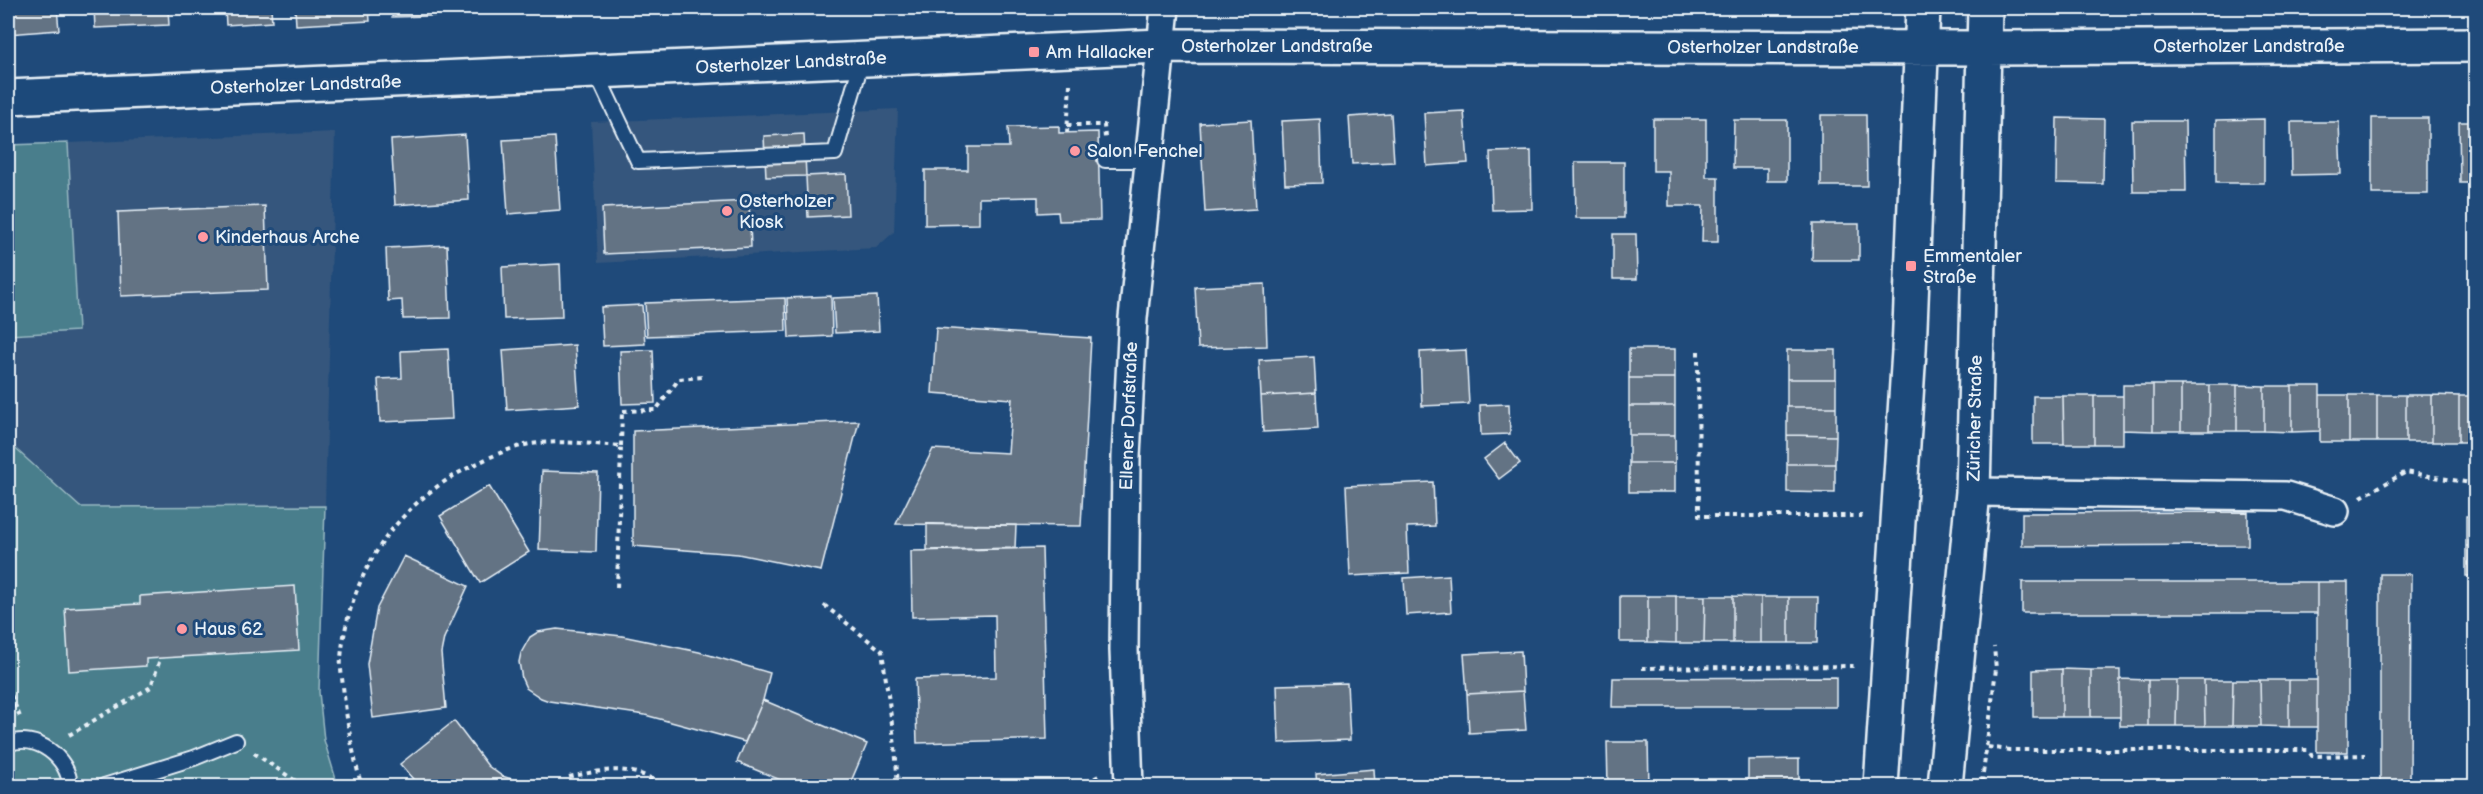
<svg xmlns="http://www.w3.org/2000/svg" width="2483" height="794" font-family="'Balsamiq Sans',sans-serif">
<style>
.built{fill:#34567d}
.green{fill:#487e8c;stroke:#98b8c2;stroke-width:1.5}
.building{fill:#647384;stroke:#e8f1f8;stroke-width:1.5}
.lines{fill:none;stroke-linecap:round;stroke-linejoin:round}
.service-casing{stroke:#e8f1f8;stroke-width:18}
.minor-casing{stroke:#e8f1f8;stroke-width:32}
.secondary-casing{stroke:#e8f1f8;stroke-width:38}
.path{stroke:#e8f1f8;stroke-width:4;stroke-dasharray:4.5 4.5;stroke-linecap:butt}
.service{stroke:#1f4a7a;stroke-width:14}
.minor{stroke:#1f4a7a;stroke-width:27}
.secondary{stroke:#1f4a7a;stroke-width:33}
.poi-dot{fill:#ff9aa2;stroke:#1f4a7a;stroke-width:2}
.labels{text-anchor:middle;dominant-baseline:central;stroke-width:6;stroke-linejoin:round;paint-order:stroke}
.street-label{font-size:18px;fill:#e8f1f8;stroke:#1f4a7a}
.poi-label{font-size:18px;fill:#e8f1f8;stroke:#1f4a7a;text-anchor:start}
</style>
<rect width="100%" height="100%" fill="#1f4a7a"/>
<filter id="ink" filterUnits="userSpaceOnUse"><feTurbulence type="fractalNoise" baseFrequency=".0167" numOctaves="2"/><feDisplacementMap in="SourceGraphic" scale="12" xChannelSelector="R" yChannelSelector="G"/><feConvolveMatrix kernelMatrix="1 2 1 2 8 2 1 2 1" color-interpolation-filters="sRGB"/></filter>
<g filter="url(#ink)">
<path class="built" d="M 898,109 L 894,232 L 876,248 L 598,263 L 591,122 Z
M 335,132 L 325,506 L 80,507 L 8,442 L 8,335 L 78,331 L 68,143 Z"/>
<path class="green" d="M 68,143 L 78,331 L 8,335 L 8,145 Z
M 8,442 L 80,507 L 325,506 L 319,692 L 324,740 L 338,786 L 8,786 Z"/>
<path class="building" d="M 8,8 L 57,8 L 59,30 L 8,34 Z
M 94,8 L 168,8 L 169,25 L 95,28 Z
M 225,8 L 271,8 L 272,22 L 226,25 Z
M 295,8 L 369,8 L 370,21 L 296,25 Z
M 392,8 L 428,8 L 429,16 L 392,17 Z
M 428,8 L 465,8 L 465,14 L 429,16 Z
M 1464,111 L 1468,163 L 1427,166 L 1424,113 Z
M 1391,114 L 1394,162 L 1352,164 L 1349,117 Z
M 1821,115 L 1866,115 L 1867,186 L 1821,186 Z
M 2057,118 L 2104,119 L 2103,184 L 2056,183 Z
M 2372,118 L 2428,118 L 2428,194 L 2372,194 Z
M 1320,119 L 1322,183 L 1285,184 L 1282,121 Z
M 1653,119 L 1706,119 L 1706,177 L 1718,177 L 1718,242 L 1702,242 L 1703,206 L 1669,206 L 1669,171 L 1653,171 Z
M 2264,119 L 2264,183 L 2216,183 L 2216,120 Z
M 1251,120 L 1256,209 L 1205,212 L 1200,123 Z
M 1734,120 L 1787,120 L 1787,181 L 1767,181 L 1767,168 L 1733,168 Z
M 2132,121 L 2185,121 L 2186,192 L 2133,192 Z
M 2291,122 L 2339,122 L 2341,174 L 2292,175 Z
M 2459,122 L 2476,122 L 2476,183 L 2460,183 Z
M 1059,126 L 1059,133 L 1098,132 L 1100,220 L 1059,221 L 1058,212 L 1038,213 L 1038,197 L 979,198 L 979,224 L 925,225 L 925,170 L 968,170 L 968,147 L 1009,147 L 1008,127 Z
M 804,134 L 806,176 L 766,177 L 764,136 Z
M 465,135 L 469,200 L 395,205 L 391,140 Z
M 555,137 L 560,210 L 508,214 L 503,140 Z
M 1531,151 L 1532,209 L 1492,210 L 1490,152 Z
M 1575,162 L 1624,162 L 1624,218 L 1576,218 Z
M 846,174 L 848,215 L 808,217 L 806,176 Z
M 749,201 L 751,247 L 604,254 L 602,208 Z
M 265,206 L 268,290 L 121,296 L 118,212 Z
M 1813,224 L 1859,224 L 1859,260 L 1812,260 Z
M 1613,234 L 1636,234 L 1637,279 L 1613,279 Z
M 447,245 L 450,318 L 403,319 L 402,300 L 388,301 L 386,248 Z
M 560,264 L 562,317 L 504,319 L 502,267 Z
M 1265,284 L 1267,346 L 1198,348 L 1195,287 Z
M 831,296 L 832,336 L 789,338 L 787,298 Z
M 877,296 L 879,331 L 835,333 L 833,298 Z
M 785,298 L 786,331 L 647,336 L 645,303 Z
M 642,305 L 645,344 L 603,346 L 601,307 Z
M 936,328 L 1091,338 L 1081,526 L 896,524 L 933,449 L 1008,453 L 1012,399 L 932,393 Z
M 575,345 L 579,405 L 507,410 L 503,350 Z
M 448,349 L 452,419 L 380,422 L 378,379 L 402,378 L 401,351 Z
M 1629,349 L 1675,349 L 1675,378 L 1629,378 Z
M 653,350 L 655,403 L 622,404 L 620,351 Z
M 1466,350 L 1469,404 L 1422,406 L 1420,352 Z
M 1787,350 L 1836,350 L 1836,379 L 1787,379 Z
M 1314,357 L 1316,393 L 1261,396 L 1259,360 Z
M 1629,378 L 1675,378 L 1675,406 L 1629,406 Z
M 1787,379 L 1836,379 L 1836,407 L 1787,407 Z
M 2123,385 L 2153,385 L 2153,431 L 2123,430 Z
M 2153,385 L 2181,385 L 2181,431 L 2153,431 Z
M 2181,385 L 2210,385 L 2209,431 L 2181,431 Z
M 2210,385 L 2237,385 L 2237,431 L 2209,431 Z
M 2237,385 L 2264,386 L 2264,431 L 2237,431 Z
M 2264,386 L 2292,386 L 2292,432 L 2264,431 Z
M 2292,386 L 2320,386 L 2320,431 L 2292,432 Z
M 1316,393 L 1318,429 L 1263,432 L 1261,396 Z
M 2320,395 L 2349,395 L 2349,442 L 2320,442 Z
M 2349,395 L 2377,395 L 2377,442 L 2349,442 Z
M 2377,395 L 2406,395 L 2406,442 L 2377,442 Z
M 2406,395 L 2432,395 L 2432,442 L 2406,442 Z
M 2432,395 L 2459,396 L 2459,442 L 2432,442 Z
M 2033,396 L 2063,396 L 2064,444 L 2033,444 Z
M 2063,396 L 2094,396 L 2094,444 L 2064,444 Z
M 2094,396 L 2123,396 L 2123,444 L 2094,444 Z
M 2459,396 L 2476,396 L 2476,442 L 2459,442 Z
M 1509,404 L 1510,434 L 1481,435 L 1480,405 Z
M 1629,406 L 1675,406 L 1675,435 L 1629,435 Z
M 1787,407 L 1836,407 L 1836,436 L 1787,435 Z
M 859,421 L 821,571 L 738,554 L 633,546 L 633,431 Z
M 1629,435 L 1675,435 L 1675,463 L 1629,463 Z
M 1787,435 L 1836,436 L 1835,464 L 1787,464 Z
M 1505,443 L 1520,463 L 1499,479 L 1484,459 Z
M 1629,463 L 1675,463 L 1675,492 L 1629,492 Z
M 1787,464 L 1835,464 L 1835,493 L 1787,492 Z
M 542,471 L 598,473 L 596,552 L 539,550 Z
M 1433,482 L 1435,526 L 1407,527 L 1409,573 L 1350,576 L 1346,486 Z
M 489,486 L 529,552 L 480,583 L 440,516 Z
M 2248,512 L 2248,545 L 2022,546 L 2022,513 Z
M 2466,516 L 2476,516 L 2476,546 L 2466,546 Z
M 927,524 L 1016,525 L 1015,548 L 927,550 Z
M 2466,546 L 2476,546 L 2476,576 L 2466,576 Z
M 1042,548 L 1047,739 L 917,743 L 915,679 L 996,677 L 995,615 L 912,617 L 911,551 Z
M 404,556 L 468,586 L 444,638 L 441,653 L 446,708 L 373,718 L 367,664 L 377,608 Z
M 2380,574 L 2411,574 L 2410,784 L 2380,784 Z
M 1449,575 L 1451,612 L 1406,615 L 1404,578 Z
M 2022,582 L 2317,582 L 2317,613 L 2022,613 Z
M 2317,582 L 2348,582 L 2348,752 L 2317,752 Z
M 295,586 L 299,650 L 146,659 L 146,666 L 69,671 L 65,608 L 140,604 L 140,596 Z
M 1620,596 L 1648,596 L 1648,642 L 1620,642 Z
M 1648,596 L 1676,596 L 1676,643 L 1648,642 Z
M 1676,596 L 1705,596 L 1704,643 L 1676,643 Z
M 1705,596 L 1733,596 L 1733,643 L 1704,643 Z
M 1733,596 L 1761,597 L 1761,643 L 1733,643 Z
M 1761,597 L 1789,597 L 1789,643 L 1761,643 Z
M 1789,597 L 1818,597 L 1817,643 L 1789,643 Z
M 557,629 L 622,636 L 699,652 L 770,673 L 763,700 L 745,742 L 645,715 L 549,701 L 541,698 L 526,688 L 522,679 L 519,662 L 521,653 L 530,637 L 538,632 Z
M 1521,651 L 1523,691 L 1467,694 L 1464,654 Z
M 2062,669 L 2062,717 L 2033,717 L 2033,670 Z
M 2062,669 L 2091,670 L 2091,717 L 2062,717 Z
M 2091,670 L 2120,670 L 2120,717 L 2091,717 Z
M 1836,677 L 1836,707 L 1612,707 L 1613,678 Z
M 2120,679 L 2148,680 L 2148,726 L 2120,726 Z
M 2148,680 L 2177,680 L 2176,726 L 2148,726 Z
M 2177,680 L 2204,680 L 2205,726 L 2176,726 Z
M 2204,680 L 2233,680 L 2232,726 L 2205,726 Z
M 2233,680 L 2260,680 L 2261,726 L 2232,726 Z
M 2260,680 L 2289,680 L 2289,727 L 2261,726 Z
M 2289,680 L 2317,680 L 2317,727 L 2289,727 Z
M 1347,683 L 1350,740 L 1279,743 L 1277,685 Z
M 1523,691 L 1526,730 L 1469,733 L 1467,694 Z
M 763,700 L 867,744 L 849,786 L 795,786 L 737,762 Z
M 454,721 L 488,766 L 502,776 L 534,786 L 419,786 L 400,764 Z
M 1607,742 L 1648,742 L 1649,786 L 1608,786 Z
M 1799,759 L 1799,785 L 1748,785 L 1748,760 Z
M 1374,769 L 1375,786 L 1317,786 L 1316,774 Z
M 1748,785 L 1799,785 L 1799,786 L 1748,786 Z"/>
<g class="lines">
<defs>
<path id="service" d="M 596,72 L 638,161 L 835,153 L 862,60
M 1105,160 L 1149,160
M 8,744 C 36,732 69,758 70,786
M 104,786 L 194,758 L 236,741"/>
<path id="minor" d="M 1973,492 L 2286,496 L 2335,511
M 1129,786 L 1124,650 L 1126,457 L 1133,318 L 1165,8"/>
<path id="secondary" d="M 8,97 L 1161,46 L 1985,48 L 2476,45
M 1881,786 L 1909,351 L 1923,8
M 1945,786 L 1973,492 L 1985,8"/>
</defs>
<use href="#service" class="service-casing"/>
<use href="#minor" class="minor-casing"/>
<use href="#secondary" class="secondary-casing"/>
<path class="path" d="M 1067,125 L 1104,125 L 1105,138
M 1067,133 L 1070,84
M 1698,351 L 1699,516 L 1864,516
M 621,446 L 622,411 L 656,410 L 679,379 L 702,377
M 2361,497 L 2406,472 L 2476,484
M 824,605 L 882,651 L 895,746 L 898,786
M 1642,668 L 1855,666
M 8,687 L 20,717
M 69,735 L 151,687 L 160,659
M 1988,747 L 2009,750 L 2308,750 L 2312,756 L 2365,755
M 254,753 L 303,786
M 569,777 C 607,769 630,764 665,786
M 360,780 C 352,749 346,718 343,686 C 342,677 340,667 341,658 C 349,572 399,499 478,463 C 494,455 513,447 530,444 C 559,440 592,444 621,446 L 617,589
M 1982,782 L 1996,669 L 1994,647
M 340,786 L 360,780 L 364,786
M 1078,786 L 1099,776
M 1844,786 L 1845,777"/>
<use href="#service" class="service"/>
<use href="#minor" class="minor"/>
<use href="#secondary" class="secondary"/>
</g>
</g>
<g class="poi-dot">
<rect x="1028" y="46" width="12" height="12" rx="3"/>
<circle cx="1075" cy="151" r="6"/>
<circle cx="727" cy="211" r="6"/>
<circle cx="203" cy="237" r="6"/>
<rect x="1905" y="260" width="12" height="12" rx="3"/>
<circle cx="182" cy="629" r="6"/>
</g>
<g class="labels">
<g class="street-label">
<text x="1277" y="46">Osterholzer Landstraße</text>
<text x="2249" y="46">Osterholzer Landstraße</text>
<text x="1763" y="47">Osterholzer Landstraße</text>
<text transform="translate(791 63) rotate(-3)">Osterholzer Landstraße</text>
<text transform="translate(306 85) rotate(-2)">Osterholzer Landstraße</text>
<text transform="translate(1129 416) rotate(-88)">Ellener Dorfstraße</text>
<text transform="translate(1975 418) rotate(-89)">Züricher Straße</text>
</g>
<g class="poi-label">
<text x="1046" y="52">Am Hallacker</text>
<text x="1087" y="151">Salon Fenchel</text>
<text x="739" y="201">Osterholzer<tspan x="739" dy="21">Kiosk</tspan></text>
<text x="215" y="237">Kinderhaus Arche</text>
<text x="1923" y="256">Emmentaler<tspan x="1923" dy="21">Straße</tspan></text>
<text x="194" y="629">Haus 62</text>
</g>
</g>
<rect width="2483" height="794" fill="none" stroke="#1f4a7a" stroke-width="30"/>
<rect x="15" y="15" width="2453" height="764" fill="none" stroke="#e8f1f8" stroke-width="2" filter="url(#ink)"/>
</svg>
